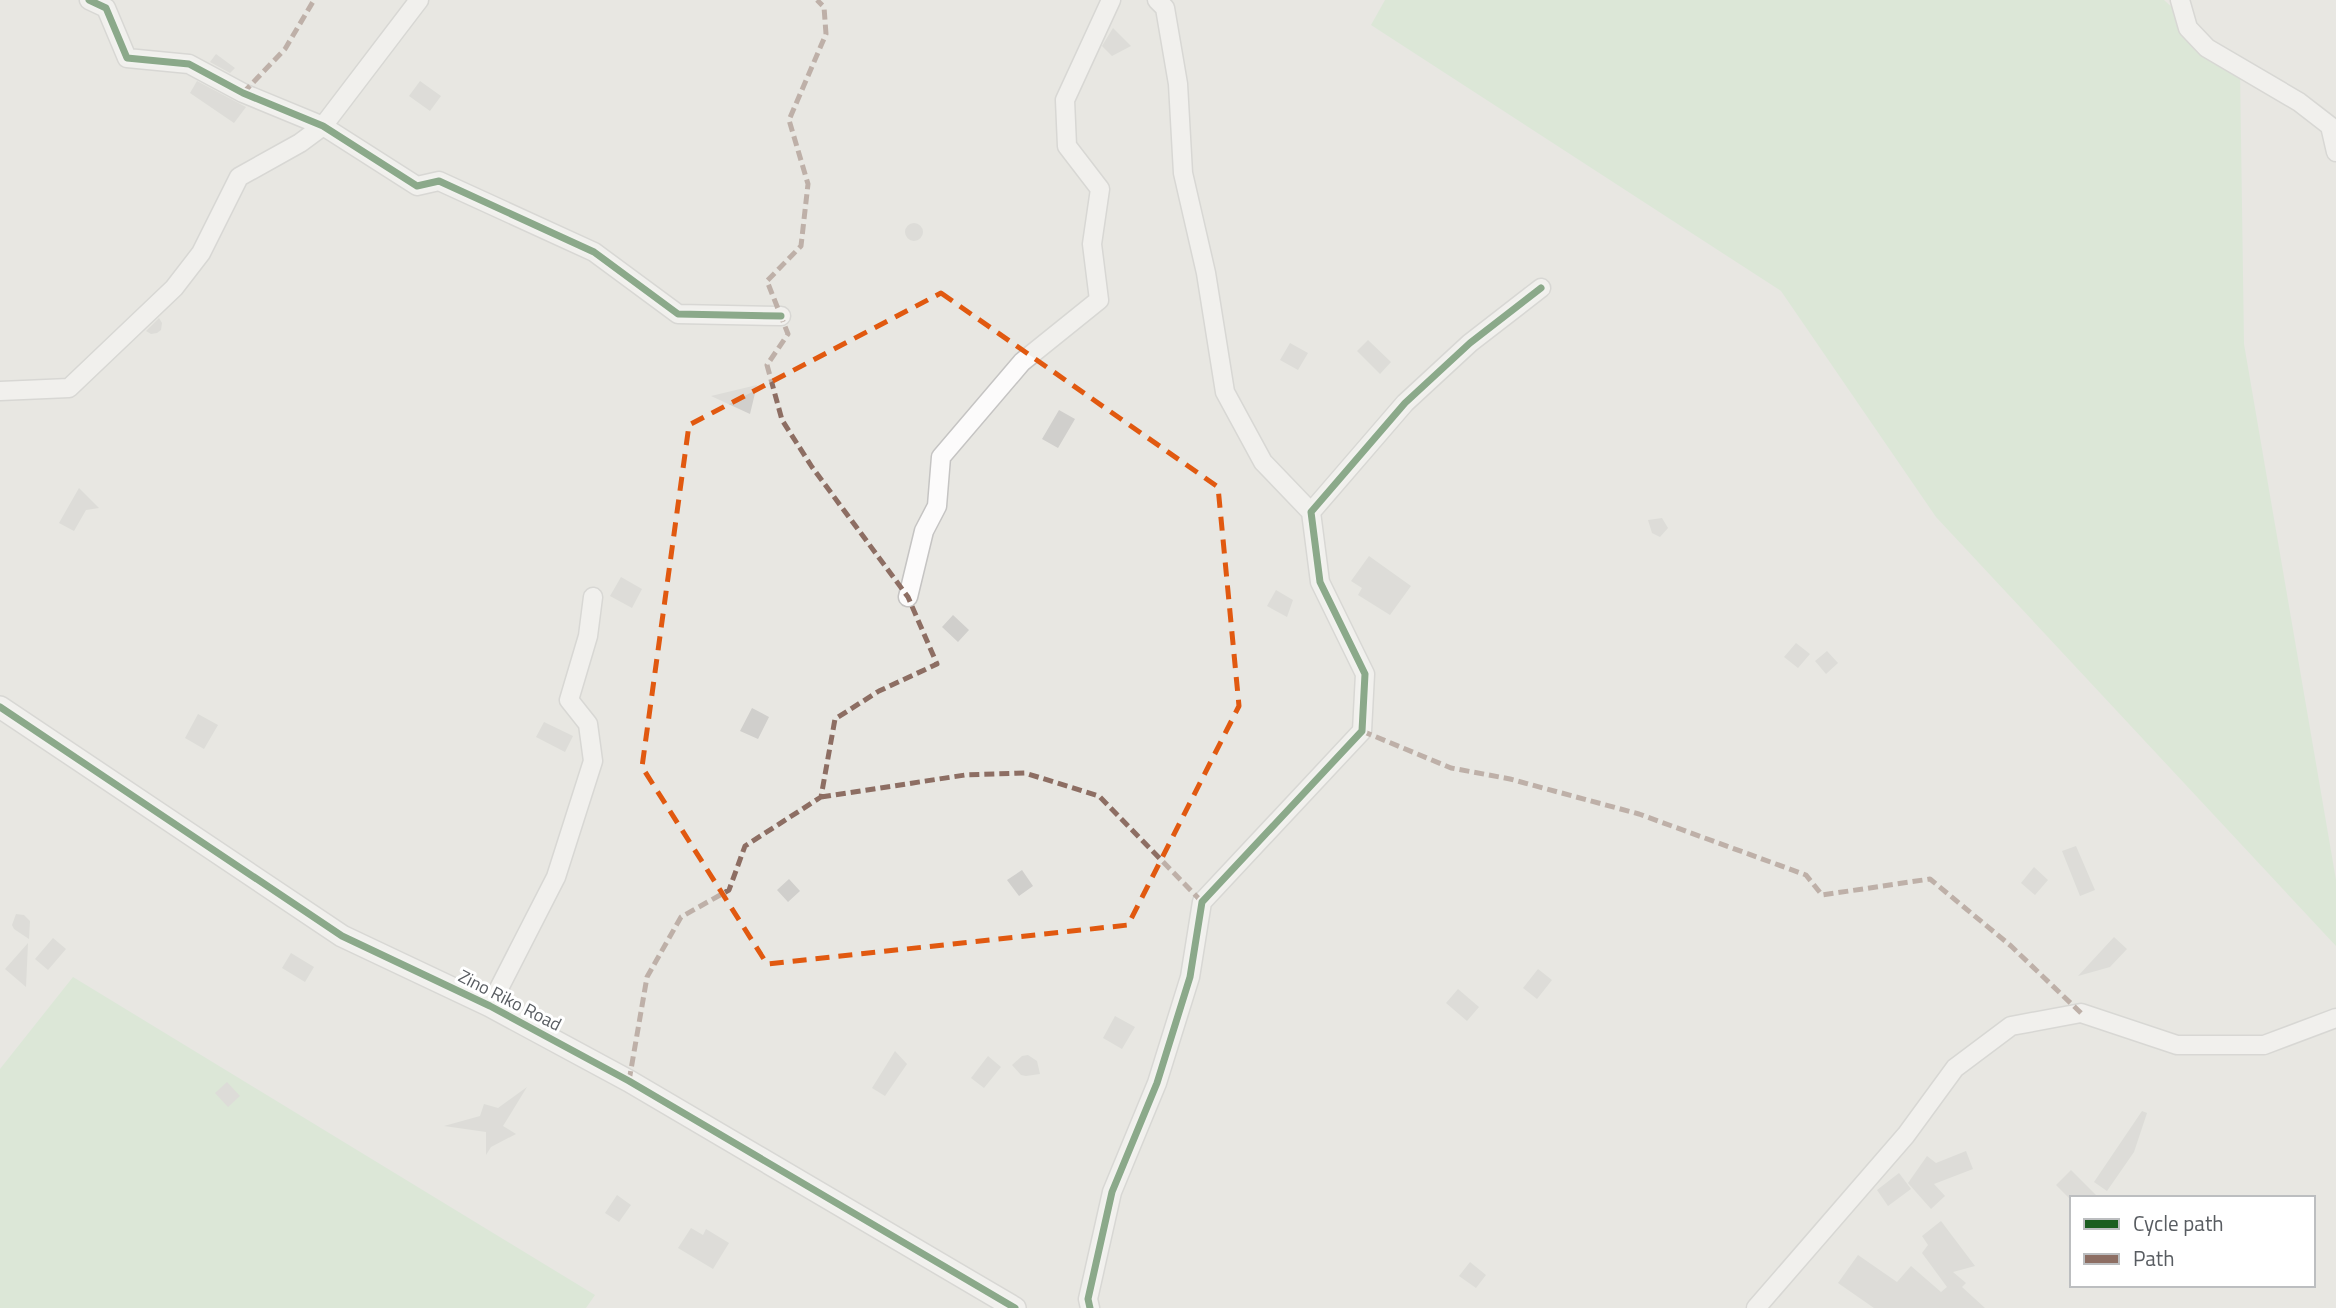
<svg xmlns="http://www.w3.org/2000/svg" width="2336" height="1308" font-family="'Titillium Web',sans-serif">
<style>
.green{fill:#cee6cb}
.building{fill:#d0cfcc}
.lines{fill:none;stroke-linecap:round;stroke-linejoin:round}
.minor-casing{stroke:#c5c4c3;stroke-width:21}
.tertiary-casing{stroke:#c5c4c3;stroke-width:24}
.minor{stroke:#fcfbfb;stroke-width:18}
.tertiary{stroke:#fcfbfb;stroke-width:21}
.quiet{stroke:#8d6e63;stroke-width:5;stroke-dasharray:10 5;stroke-linecap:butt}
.cycleway-casing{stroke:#fff;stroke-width:11}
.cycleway{stroke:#1b5e20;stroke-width:7}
.marked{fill:none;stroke:#e15910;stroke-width:5;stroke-dasharray:14 9;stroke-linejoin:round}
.labels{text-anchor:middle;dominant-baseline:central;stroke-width:6;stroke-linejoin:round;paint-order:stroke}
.street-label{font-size:18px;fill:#585c61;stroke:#fff}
</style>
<rect width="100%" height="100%" fill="#e8e7e2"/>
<path class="green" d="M 1385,0 L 2164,0 L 2240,69 L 2244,344 L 2336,880 L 2336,946 L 1936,517 L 1781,291 L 1371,25 Z
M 73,977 L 595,1295 L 586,1308 L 0,1308 L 0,1069 Z"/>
<path class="building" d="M 1113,28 L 1131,46 L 1112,56 L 1102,46 Z
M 216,54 L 235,68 L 230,73 L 210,62 Z
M 197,81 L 246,107 L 234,123 L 190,93 Z
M 420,81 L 441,96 L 430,111 L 409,96 Z
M905 232a9 9 0 1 1 18 0a9 9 0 1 1-18 0Z
M 159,318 L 162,323 L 161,330 L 157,333 L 151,334 L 146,331 Z
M 1368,340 L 1391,362 L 1380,374 L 1357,351 Z
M 1290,343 L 1308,353 L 1298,370 L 1280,360 Z
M 757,385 L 750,414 L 711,396 L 736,390 Z
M 1059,410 L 1075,419 L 1058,448 L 1042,439 Z
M 79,488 L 99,508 L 86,510 L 74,531 L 59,523 Z
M 1662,518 L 1668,528 L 1660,537 L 1652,533 L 1648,520 Z
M 1369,556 L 1411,586 L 1390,615 L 1358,595 L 1362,588 L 1351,581 Z
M 621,577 L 642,589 L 632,608 L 610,596 Z
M 1276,590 L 1293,600 L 1287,617 L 1267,606 Z
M 953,615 L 969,630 L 958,642 L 942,627 Z
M 1796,643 L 1810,654 L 1798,668 L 1784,657 Z
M 1827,651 L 1838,663 L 1826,674 L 1815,661 Z
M 752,708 L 769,717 L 758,739 L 740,731 Z
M 198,714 L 218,725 L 204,749 L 185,738 Z
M 544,722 L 573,736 L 565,752 L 536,737 Z
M 2076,846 L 2095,890 L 2080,896 L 2062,851 Z
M 2034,867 L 2048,880 L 2035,895 L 2021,883 Z
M 1022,870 L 1033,886 L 1019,896 L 1007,880 Z
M 789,879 L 800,891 L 788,902 L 777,890 Z
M 16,914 L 24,915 L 30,921 L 29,939 L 14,929 L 12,925 Z
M 2114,937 L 2127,949 L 2110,967 L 2078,976 Z
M 53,938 L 66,949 L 48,970 L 35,959 Z
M 28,943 L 26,987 L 5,969 Z
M 291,953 L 314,967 L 305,982 L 282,968 Z
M 1538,969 L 1552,980 L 1537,999 L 1523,988 Z
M 1458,989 L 1479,1007 L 1467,1021 L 1446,1003 Z
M 1115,1016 L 1135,1027 L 1122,1049 L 1103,1038 Z
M 895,1051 L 907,1064 L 885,1096 L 872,1088 Z
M 1028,1055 L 1037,1061 L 1040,1074 L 1026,1076 L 1021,1075 L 1012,1065 L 1022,1056 Z
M 988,1056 L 1001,1067 L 984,1088 L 971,1078 Z
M 227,1082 L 240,1096 L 228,1107 L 215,1093 Z
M 527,1087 L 503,1126 L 516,1134 L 491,1147 L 486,1155 L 486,1132 L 444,1126 L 480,1116 L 484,1104 L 498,1108 Z
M 2142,1111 L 2147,1113 L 2134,1152 L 2107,1191 L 2094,1182 Z
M 1966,1151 L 1973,1169 L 1934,1184 L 1945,1196 L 1931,1209 L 1908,1183 L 1927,1156 L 1936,1163 Z
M 2071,1170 L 2099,1198 L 2069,1198 L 2056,1185 Z
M 1899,1173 L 1911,1189 L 1888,1206 L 1877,1190 Z
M 617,1195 L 631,1205 L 619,1222 L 605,1213 Z
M 1941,1221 L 1975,1266 L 1953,1272 L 1966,1283 L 1962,1287 L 1985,1308 L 1874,1308 L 1838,1283 L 1858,1255 L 1897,1282 L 1911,1266 L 1941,1292 L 1947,1287 L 1922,1253 L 1928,1245 L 1922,1236 Z
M 691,1228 L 703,1235 L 706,1229 L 729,1243 L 713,1269 L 678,1248 Z
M 1470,1262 L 1486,1275 L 1476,1288 L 1459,1276 Z"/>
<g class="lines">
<defs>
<path id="minor" d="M 89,0 L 106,8 L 127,58 L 189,64 L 243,93 L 323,126 L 417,186 L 439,181 L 594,252 L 678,314 L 781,316
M 1157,0 L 1165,8 L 1178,84 L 1183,173 L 1206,273 L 1225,392 L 1263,462 L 1311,512
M 2180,0 L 2188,28 L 2207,48 L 2299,102 L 2330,126 L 2336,152
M 0,391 L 69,388 L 174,288 L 201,253 L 239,177 L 300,143 L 323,126 L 419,0
M 908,597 L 924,531 L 937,506 L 941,457 L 1022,362 L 1099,300 L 1092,244 L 1100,189 L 1067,146 L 1065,100 L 1111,0
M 490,1006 L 556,877 L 593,761 L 588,724 L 569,700 L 588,636 L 593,597
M 1090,1308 L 1088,1299 L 1112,1192 L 1157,1083 L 1190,977 L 1202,902 L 1362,731 L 1365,674 L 1320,582 L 1311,512 L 1405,403 L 1470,343 L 1541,288
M 1756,1308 L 1906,1135 L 1955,1068 L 2011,1026 L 2081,1013 L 2177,1045 L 2264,1045 L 2336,1018"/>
<path id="tertiary" d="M 0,707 L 342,936 L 490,1006 L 629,1081 L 1015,1308"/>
</defs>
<use href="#minor" class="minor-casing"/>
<use href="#tertiary" class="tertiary-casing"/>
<use href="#minor" class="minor"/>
<use href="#tertiary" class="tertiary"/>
<path class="quiet" d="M 243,93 L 285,49 L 314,0
M 1362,731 L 1451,768 L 1510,779 L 1639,814 L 1806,875 L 1822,895 L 1930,879 L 2011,946 L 2081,1013
M 821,797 L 965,775 L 1025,773 L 1099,796 L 1202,902
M 629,1081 L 647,977 L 681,917 L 729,890 L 745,846 L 821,797 L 835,719 L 879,691 L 937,664 L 908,597 L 812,467 L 782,420 L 767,365 L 788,334 L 767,281 L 801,246 L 808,184 L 789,120 L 826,34 L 824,7 L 817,0"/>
<defs>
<path id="cycleway" d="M 89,0 L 106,8 L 127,58 L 189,64 L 243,93 L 323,126 L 417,186 L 439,181 L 594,252 L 678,314 L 781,316
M 0,707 L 342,936 L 490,1006 L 629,1081 L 1015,1308
M 1090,1308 L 1088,1299 L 1112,1192 L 1157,1083 L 1190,977 L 1202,902 L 1362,731 L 1365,674 L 1320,582 L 1311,512 L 1405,403 L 1470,343 L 1541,288"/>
</defs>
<use href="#cycleway" class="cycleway-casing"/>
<use href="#cycleway" class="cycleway"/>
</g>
<path d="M0 0H2336V1308H0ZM 941,293 L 1218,487 L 1239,706 L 1128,925 L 767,964 L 642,767 L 689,425 Z" fill="#e8e7e2" fill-opacity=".55" fill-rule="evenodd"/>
<path class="marked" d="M 941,293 L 1218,487 L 1239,706 L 1128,925 L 767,964 L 642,767 L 689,425 Z"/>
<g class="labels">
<g class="street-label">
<text transform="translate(510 1000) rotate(27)">Zino Riko Road</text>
</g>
</g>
<rect x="2070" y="1196" width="245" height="91" fill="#ffffff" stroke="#bcbec0" stroke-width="2"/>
<rect x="2084" y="1219" width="35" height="10" fill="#1b5e20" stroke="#bcbec0" stroke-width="2"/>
<text x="2133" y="1231" font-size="21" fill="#585c61">Cycle path</text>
<rect x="2084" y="1254" width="35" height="10" fill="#8d6e63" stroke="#bcbec0" stroke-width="2"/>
<text x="2133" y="1266" font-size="21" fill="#585c61">Path</text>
</svg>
